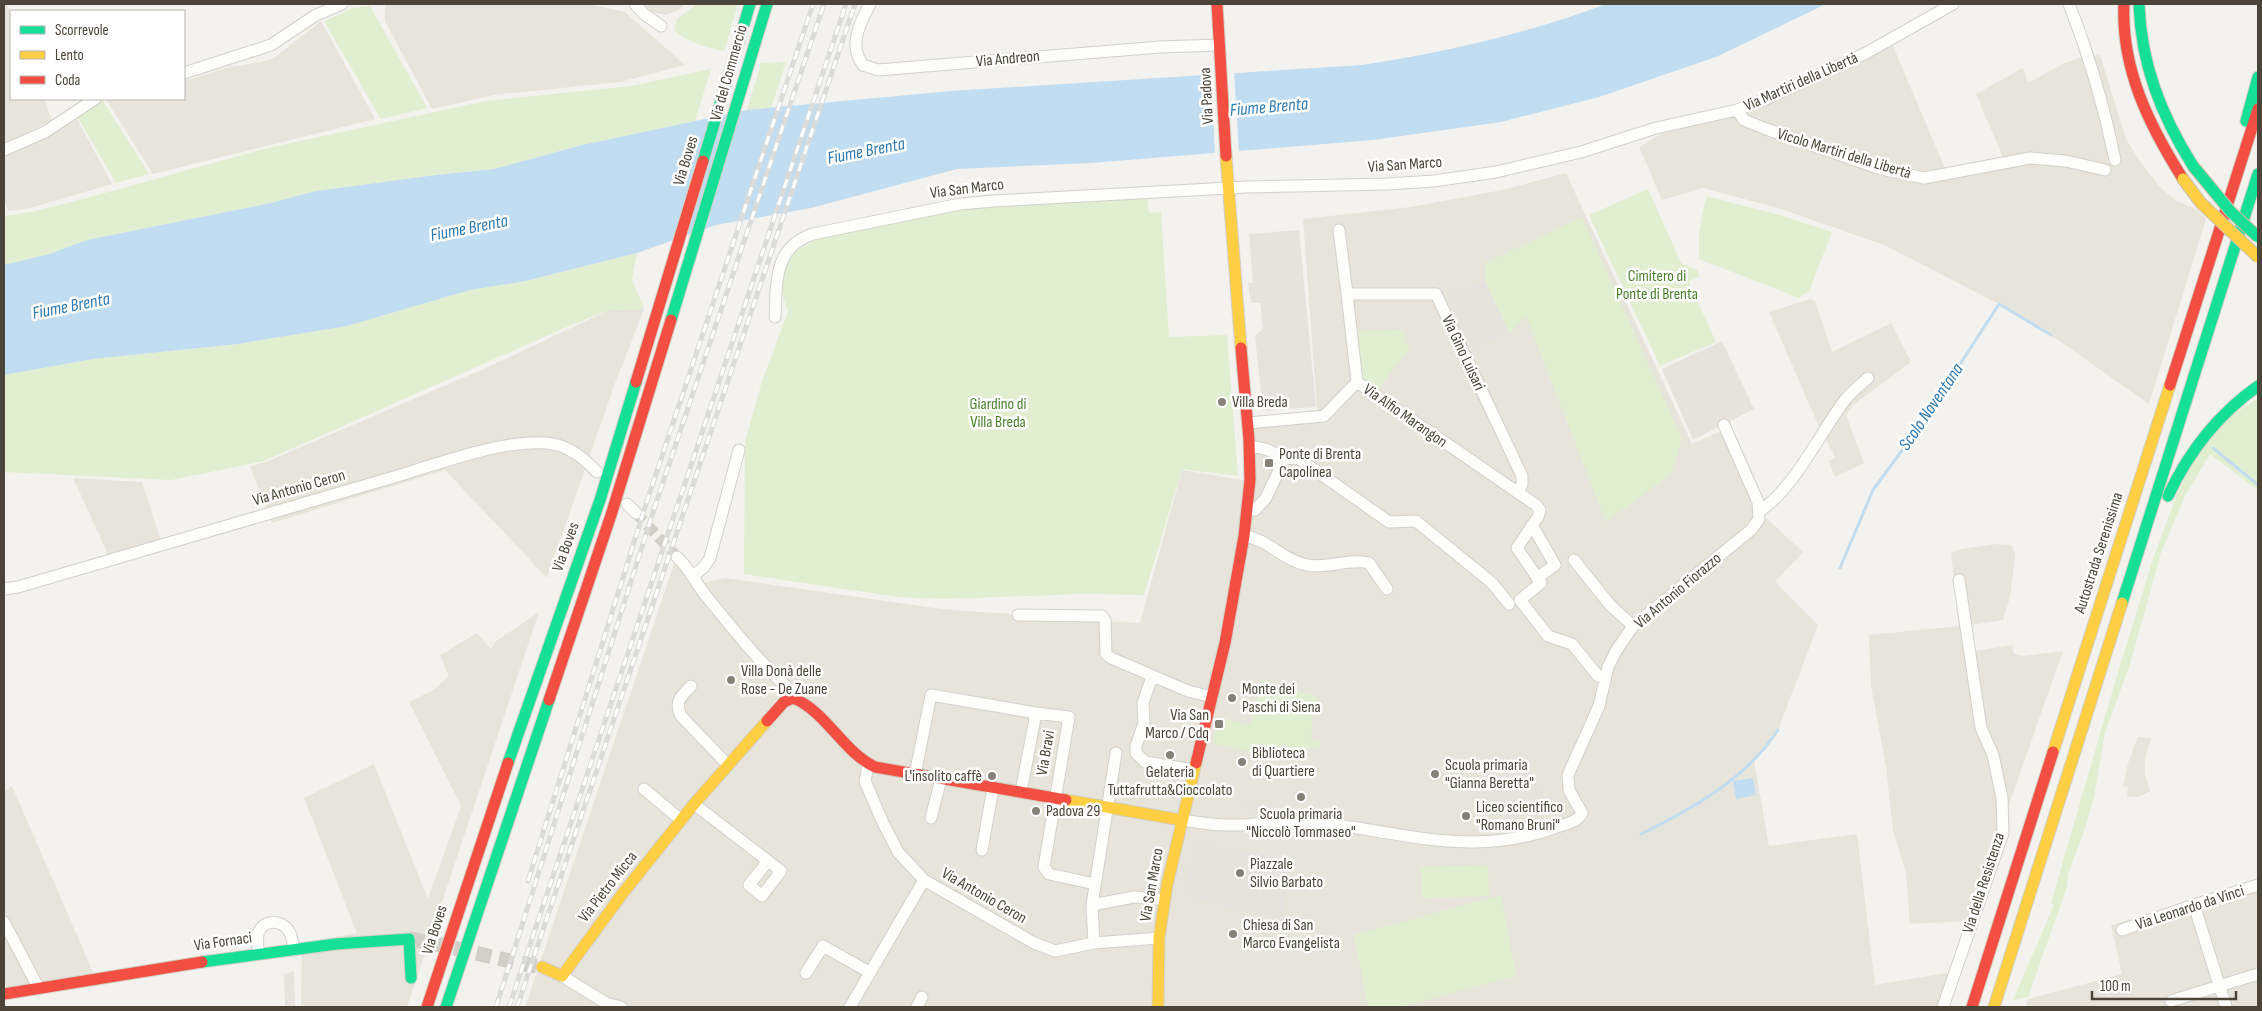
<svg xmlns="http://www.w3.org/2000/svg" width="2262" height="1011" font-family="'Sofia Sans Condensed',sans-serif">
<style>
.residential{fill:#e7e4dc}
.green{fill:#e1eecf}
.parking{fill:#e6e3df}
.water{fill:#c0ddf1}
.pier{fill:#f4f2ee}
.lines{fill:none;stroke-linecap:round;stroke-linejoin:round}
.stream{stroke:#c0ddf1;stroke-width:3}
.street-tunnel{stroke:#d2cfca;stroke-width:11;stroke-dasharray:11 5.5;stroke-linecap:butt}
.secondary-tunnel{stroke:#d2cfca;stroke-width:15;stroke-dasharray:15 8;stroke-linecap:butt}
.street-casing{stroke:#d2d0cb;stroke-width:13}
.fast-casing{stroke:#d3cfc5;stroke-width:13}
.slow-casing{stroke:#d3cfc5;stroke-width:13}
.jam-casing{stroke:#d3cfc5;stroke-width:13}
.street{stroke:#fdfdfc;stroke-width:11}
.fast{stroke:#16e098;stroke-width:11}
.slow{stroke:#ffcf43;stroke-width:11}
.jam{stroke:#f24e42;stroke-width:11}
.rail-casing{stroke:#dbdbda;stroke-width:5}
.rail{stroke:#fff;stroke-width:3;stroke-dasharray:9;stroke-linecap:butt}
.fast-bridge-casing{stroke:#ccbfa9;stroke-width:13;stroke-linecap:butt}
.slow-bridge-casing{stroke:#ccbfa9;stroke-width:13;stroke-linecap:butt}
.fast-bridge{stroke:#16e098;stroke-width:11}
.slow-bridge{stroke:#ffcf43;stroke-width:11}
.poi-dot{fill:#868178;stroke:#fff;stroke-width:2}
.labels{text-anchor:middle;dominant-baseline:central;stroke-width:5;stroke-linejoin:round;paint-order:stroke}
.street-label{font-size:16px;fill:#4b4439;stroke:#fff}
.park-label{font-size:16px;fill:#4a7f2a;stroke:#fff}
.poi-label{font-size:16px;fill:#4b4439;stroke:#fff;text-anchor:start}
.water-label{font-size:18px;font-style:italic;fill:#2e7ab2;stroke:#fff}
</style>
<rect width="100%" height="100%" fill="#f4f2ee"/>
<path class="residential" d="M 4,4 L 7,4 L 11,17 L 11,99 L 44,99 L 52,120 L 4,144 Z
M 407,4 L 587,4 L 625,12 L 685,65 L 620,82 L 494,95 L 432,109 L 385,21 L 385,5 Z
M 645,4 L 686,4 L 677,11 L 666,15 L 651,12 Z
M 321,21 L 375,119 L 153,174 L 106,99 L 184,99 L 184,81 L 230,67 L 261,62 L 274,58 Z
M 1893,46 L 1947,173 L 2005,162 L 1976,94 L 2023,68 L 2028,83 L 2063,64 L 2081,57 L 2100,55 L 2126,139 L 2139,160 L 2160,187 L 2175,200 L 2198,210 L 2206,219 L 2149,404 L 2051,335 L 1999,304 L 1884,245 L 1778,208 L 1703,188 L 1662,200 L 1639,147 L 1673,127 L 1725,119 L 1763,105 Z
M 77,119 L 112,184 L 30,208 L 9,211 L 4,201 L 4,155 Z
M 1566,173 L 1692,444 L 1726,429 L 1764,516 L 1803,552 L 1775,582 L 1818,625 L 1778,730 L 1754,761 L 1769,846 L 1857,834 L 1875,985 L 1958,971 L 1947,1007 L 525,1007 L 676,558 L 700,584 L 725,578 L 941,609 L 1010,614 L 1022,617 L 1140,623 L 1182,470 L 1248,481 L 1247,427 L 1318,421 L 1303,219 L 1411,207 L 1502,190 Z
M 1810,299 L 1815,301 L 1832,352 L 1891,323 L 1911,362 L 1853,405 L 1846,415 L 1864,463 L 1835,477 L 1828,461 L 1836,458 L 1820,429 L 1769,312 Z
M 644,309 L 614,386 L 547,578 L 445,470 L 272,523 L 250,466 L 266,462 L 486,368 L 609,310 Z
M 73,478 L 142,482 L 164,550 L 113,565 Z
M 1997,544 L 2012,545 L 2015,556 L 2010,597 L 2003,620 L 1971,625 L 1975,651 L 2012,645 L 2014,654 L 2023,656 L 2063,651 L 1968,921 L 1910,924 L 1906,873 L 1893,831 L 1886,766 L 1871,686 L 1869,635 L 1960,626 L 1951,553 L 1962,549 Z
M 539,612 L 407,1007 L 301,1007 L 302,943 L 357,933 L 304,798 L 374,764 L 428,899 L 461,806 L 409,702 L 435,689 L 449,676 L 440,655 L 477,633 L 491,649 L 495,642 Z
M 2138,737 L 2151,738 L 2145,758 L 2145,775 L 2150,791 L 2138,797 L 2127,797 L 2128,787 L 2123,786 L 2128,763 Z
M 12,786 L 96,979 L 10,994 L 4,982 L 4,791 Z
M 2258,881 L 2258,1007 L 2026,1007 L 2028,999 L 2122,974 L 2111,925 Z"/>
<path class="green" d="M 697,4 L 738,4 L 724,51 C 705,47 689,43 674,30 L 677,19 Z
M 370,6 L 427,108 L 381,119 L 324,21 L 353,8 Z
M 786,62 L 771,108 L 747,110 L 761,63 Z
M 711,69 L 695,121 L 582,145 L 494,169 L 436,175 L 316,191 L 271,203 L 87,240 L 49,254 L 4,265 L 4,216 L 31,212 L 72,202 L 268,148 L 486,101 L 631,86 Z
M 103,101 L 149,174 L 116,183 L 78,118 Z
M 1648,189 L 1681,263 L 1697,270 L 1700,276 L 1690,281 L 1690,285 L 1716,342 L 1660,366 L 1589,215 Z
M 1706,196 L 1779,215 L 1832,232 L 1809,291 L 1799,298 L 1699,259 L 1699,234 Z
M 1144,198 L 1148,201 L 1149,213 L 1161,212 L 1169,337 L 1227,335 L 1238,476 L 1182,469 L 1144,595 L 1082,594 L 944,599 L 898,597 L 744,574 L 745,442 L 762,381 L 788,312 C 772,266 788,249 830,235 L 966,208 Z
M 1582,217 L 1682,439 L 1671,474 L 1606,522 L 1526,316 L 1509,334 L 1485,280 L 1485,263 Z
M 637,253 L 632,279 L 644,309 L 609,310 L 569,326 L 264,461 L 171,480 L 4,472 L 4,375 L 93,359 L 238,344 L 347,326 L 470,290 L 526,281 Z
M 1403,330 L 1405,341 L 1410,348 L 1378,389 L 1362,378 L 1357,331 Z
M 2258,398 L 2258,490 L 2210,454 L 2185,496 L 2161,553 L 2130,664 L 2105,733 L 2094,797 L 2084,832 L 2068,874 L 2067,887 L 2028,997 L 2013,1000 L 2054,905 L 2051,903 L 2115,682 L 2153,559 L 2177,494 L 2196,455 L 2225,420 Z
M 1262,680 L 1318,697 L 1313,714 L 1311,740 L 1320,741 L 1319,748 L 1270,749 L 1269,757 L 1212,743 L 1219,717 L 1250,725 Z
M 1488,865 L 1489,896 L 1422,898 L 1421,867 Z
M 1501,895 L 1516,976 L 1400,1007 L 1368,1007 L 1354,935 Z"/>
<path class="parking" d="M 1299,230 L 1316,407 L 1263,411 L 1255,336 L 1263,329 L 1260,303 L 1251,303 L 1248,283 L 1253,283 L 1249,234 Z
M 1485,280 L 1509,334 L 1468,349 L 1445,297 Z
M 1722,341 L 1754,409 L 1693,440 L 1662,369 Z
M 1523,761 L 1546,800 L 1509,823 L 1485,784 Z
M 1242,801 L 1281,809 L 1283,816 L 1244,808 Z
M 1195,844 L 1294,859 L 1280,921 L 1183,895 Z
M 294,971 L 295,1007 L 285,1007 L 284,974 Z"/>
<path class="water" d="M 1606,4 L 1826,4 L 1716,57 L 1599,97 L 1501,122 L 1373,140 L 1091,163 L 957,169 L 811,208 L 716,225 L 637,253 L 526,281 L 470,290 L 347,326 L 238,344 L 93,359 L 4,375 L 4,265 L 49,254 L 87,240 L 271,203 L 316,191 L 436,175 L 494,169 L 582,145 L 747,110 L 951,91 L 1362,65 C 1443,53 1530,33 1606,4 Z
M 1753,778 L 1756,795 L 1736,799 L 1733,781 Z"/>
<path class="pier" d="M 1234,71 L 1239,153 L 1215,155 L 1211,73 Z"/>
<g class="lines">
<path class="stream" d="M 2213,448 L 2258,485
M 1840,568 L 1873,490 L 1922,423 L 1999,304 L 2051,335
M 1641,834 C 1692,809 1746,779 1778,730"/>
<path class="street-tunnel" d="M 636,513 L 677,557"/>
<path class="secondary-tunnel" d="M 409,939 C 454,946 497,960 542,967"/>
<defs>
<path id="street" d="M 635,4 L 644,14 L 661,26
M 870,4 C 860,23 848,45 863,65 L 878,70 L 1160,47 L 1219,45
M 2069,4 C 2089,55 2104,106 2115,160
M 184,73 L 271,45 L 316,15 L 342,4
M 1737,110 L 1744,120 L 1766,129 L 1881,169 L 1924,178 L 2030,158 L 2066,161 L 2105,170
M 4,150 L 45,132 L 95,99
M 1339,230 L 1347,294
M 775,317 C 777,283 773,247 813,234 L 960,204 L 994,201 L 1247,187 L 1387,184 L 1434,181 L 1496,172 L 1581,152 L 1656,128 L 1737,110 L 1764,100 L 1866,53 L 1953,4
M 1357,382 L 1347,294 L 1436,294 L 1522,476 L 1522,484 L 1518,493
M 1248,423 L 1324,416 L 1357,382 L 1536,505 L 1540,510 L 1538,517 L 1517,548 L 1541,583 L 1520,600 L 1548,636 L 1572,644 L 1598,676 L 1605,679
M 1280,459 L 1298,458 L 1389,522 L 1416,521 L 1492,583 L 1509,604
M 627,504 L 636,513
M 1247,509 L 1255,510 L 1266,498 L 1282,464 C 1279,451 1262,447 1250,447
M 1760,511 C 1796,486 1819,434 1845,400 C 1851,392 1860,385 1868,378
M 1532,525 L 1555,565 L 1537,578
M 1244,536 C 1268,539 1284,561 1307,565 C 1327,569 1350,558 1369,563 L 1387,589
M 677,557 C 690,569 696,584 707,597 C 732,628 761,664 790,690 L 793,698
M 1574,560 L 1610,605 L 1633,626
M 693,576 L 704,567 L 710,558 L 739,450
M 4,589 L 18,587 C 138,552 257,517 377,482 C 424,469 499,439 546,443 C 566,444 584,458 597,472
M 1018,615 L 1102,616 L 1105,620 L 1106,654 L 1111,658 L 1188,691 L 1212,697
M 1152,677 L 1143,703 L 1144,723 L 1136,746 L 1136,753 L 1145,762 L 1194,770
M 691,686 C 681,696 674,702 681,716 L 728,765
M 1036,713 L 1069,717 L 1044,867 L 1049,874 L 1095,884
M 868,765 L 865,781 L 883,823 L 898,852 L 924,880 L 1034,943 L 1055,951 L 1094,943 L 1159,938
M 915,775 L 931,695 L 1036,713 L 1021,792
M 644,789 L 681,820
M 694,804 L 781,871 L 762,896 L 749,885 L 768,861
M 931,818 L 941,779
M 1181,820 C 1196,822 1212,825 1227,825 C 1256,826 1284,819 1314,822 C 1399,831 1472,859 1557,827 C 1566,824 1578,822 1582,813 L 1569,790 L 1568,775 L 1599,706 L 1608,667 L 1616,651 L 1633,626 L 1751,530 L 1759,519 L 1758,502 L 1724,425
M 982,850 L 993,788
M 1092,905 L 1116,753
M 2194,905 L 2226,1007
M 4,922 L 38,987
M 2122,930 L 2194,905 L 2258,885
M 1094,943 L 1092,905 L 1134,897 L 1157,899
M 258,954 C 258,948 257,939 258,934 C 263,919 281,919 289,931 C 292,936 293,943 294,950
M 806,973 L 823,946 L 869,972
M 562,976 L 606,1003 L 621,1007
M 2171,1001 L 2258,974
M 850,1007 L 924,880
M 917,1007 L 922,997
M 1943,1007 L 2003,833 L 2002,798 L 1993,755 L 1981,728 L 1959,580"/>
<path id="fast" d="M 2139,4 C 2141,64 2161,115 2193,166
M 2246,121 L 2258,77
M 703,161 L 750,4
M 671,320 L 767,4
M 2168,496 C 2189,451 2217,415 2258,386
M 2122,603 L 2258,174
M 508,763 L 600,500 L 636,382
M 202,962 L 336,944 L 409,939 L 411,978
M 446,1007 L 549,700"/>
<path id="slow" d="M 1226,156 L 1241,348
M 2053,752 L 2170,385
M 1066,800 L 1181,820
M 542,967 L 562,976 L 623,893 L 694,804 L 767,721
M 1158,1007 L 1159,938 L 1167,885 L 1196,763
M 1994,1007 L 2122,603"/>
<path id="jam" d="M 1217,4 L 1226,156
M 2124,4 C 2121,69 2149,125 2183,179
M 636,382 L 703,161
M 2170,385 L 2258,109
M 549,700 L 612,512 L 671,320
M 767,721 L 784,702 L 793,698 C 827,712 842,751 875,767 L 1066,800
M 1196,763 L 1225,643 L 1244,536 L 1250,480 L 1249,440 L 1241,348
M 4,994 L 202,962
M 427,1007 L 508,763
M 1972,1007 L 2053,752"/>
</defs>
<use href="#street" class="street-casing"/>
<use href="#fast" class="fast-casing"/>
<use href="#slow" class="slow-casing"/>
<use href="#jam" class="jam-casing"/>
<use href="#street" class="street"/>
<use href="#fast" class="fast"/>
<use href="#slow" class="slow"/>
<use href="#jam" class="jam"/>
<defs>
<path id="rail" d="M 528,881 L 646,504 L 813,4
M 496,1007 L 655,506 L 824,4
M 509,1007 L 846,4
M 517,1007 L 855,4"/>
</defs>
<use href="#rail" class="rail-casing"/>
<use href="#rail" class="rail"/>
<defs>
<path id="fast-bridge" d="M 2193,166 L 2231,212 L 2258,237"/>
<path id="slow-bridge" d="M 2183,179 L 2201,203 L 2258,257"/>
</defs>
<use href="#fast-bridge" class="fast-bridge-casing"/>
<use href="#slow-bridge" class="slow-bridge-casing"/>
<use href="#fast-bridge" class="fast-bridge"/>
<use href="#slow-bridge" class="slow-bridge"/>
</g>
<g class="poi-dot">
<circle cx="1222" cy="402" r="5"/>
<rect x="1264" y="458" width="10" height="10" rx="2.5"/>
<circle cx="731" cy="680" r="5"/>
<circle cx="1232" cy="698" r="5"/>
<rect x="1214" y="719" width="10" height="10" rx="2.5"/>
<circle cx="1170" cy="755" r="5"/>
<circle cx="1242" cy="762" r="5"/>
<circle cx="1435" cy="774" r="5"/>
<circle cx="992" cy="776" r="5"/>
<circle cx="1301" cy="797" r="5"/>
<circle cx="1036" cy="811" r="5"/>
<circle cx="1466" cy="816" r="5"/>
<circle cx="1240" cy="873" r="5"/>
<circle cx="1233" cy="934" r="5"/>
</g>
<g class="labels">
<g class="street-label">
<text transform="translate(1008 59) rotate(-5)">Via Andreon</text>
<text transform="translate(729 73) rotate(-74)">Via del Commercio</text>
<text transform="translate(1801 82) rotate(-24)">Via Martiri della Libertà</text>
<text transform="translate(1207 96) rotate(-93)">Via Padova</text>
<text transform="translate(1844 154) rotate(17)">Vicolo Martiri della Libertà</text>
<text transform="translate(686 161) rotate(-73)">Via Boves</text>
<text transform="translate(1405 165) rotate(-4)">Via San Marco</text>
<text transform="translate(967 189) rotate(-7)">Via San Marco</text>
<text transform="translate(1463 353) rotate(65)">Via Gino Luisari</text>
<text transform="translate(1405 416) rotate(35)">Via Alfio Marangon</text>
<text transform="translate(299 488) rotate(-16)">Via Antonio Ceron</text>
<text transform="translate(566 547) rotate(-70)">Via Boves</text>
<text transform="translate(2099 553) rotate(-72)">Autostrada Serenissima</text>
<text transform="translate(1678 591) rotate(-40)">Via Antonio Fiorazzo</text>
<text transform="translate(1046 753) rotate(-80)">Via Bravi</text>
<text transform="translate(1984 883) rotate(-72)">Via della Resistenza</text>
<text transform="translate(1152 885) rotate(-80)">Via San Marco</text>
<text transform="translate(608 887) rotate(-52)">Via Pietro Micca</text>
<text transform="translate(984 896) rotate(30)">Via Antonio Ceron</text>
<text transform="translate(2190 908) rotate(-18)">Via Leonardo da Vinci</text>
<text transform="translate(435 930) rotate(-72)">Via Boves</text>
<text transform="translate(223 942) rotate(-8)">Via Fornaci</text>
</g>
<g class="park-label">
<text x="1657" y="276">Cimitero di<tspan x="1657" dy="18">Ponte di Brenta</tspan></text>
<text x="998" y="404">Giardino di<tspan x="998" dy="18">Villa Breda</tspan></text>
</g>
<g class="poi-label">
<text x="1232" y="402">Villa Breda</text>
<text x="1279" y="454">Ponte di Brenta<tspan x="1279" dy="18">Capolinea</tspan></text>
<text x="741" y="671">Villa Donà delle<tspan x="741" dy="18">Rose - De Zuane</tspan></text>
<text x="1242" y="689">Monte dei<tspan x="1242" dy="18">Paschi di Siena</tspan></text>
<text x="1209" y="715" text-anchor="end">Via San<tspan x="1209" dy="18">Marco / Cdq</tspan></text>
<text x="1252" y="753">Biblioteca<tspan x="1252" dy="18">di Quartiere</tspan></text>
<text x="1445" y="765">Scuola primaria<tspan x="1445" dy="18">"Gianna Beretta"</tspan></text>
<text x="1170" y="772" text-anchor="middle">Gelateria<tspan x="1170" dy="18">Tuttafrutta&amp;Cioccolato</tspan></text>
<text x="982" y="776" text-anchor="end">L'insolito caffè</text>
<text x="1476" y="807">Liceo scientifico<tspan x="1476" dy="18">"Romano Bruni"</tspan></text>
<text x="1046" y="811">Padova 29</text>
<text x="1301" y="814" text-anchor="middle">Scuola primaria<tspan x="1301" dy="18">"Niccolò Tommaseo"</tspan></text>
<text x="1250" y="864">Piazzale<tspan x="1250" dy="18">Silvio Barbato</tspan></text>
<text x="1243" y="925">Chiesa di San<tspan x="1243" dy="18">Marco Evangelista</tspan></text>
</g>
<g class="water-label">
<text transform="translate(1269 107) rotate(-5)">Fiume Brenta</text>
<text transform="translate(866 151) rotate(-11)">Fiume Brenta</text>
<text transform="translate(469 228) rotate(-11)">Fiume Brenta</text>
<text transform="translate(71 306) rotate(-11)">Fiume Brenta</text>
<text transform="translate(1931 407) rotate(-56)">Scolo Noventana</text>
</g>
</g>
<rect width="2262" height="1011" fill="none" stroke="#4b4439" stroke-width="10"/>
<rect x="10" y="10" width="175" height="90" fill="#ffffff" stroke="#b7b4b0"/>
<rect x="20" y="26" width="25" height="8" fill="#16e098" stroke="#b7b4b0"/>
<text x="55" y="35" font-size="15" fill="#4b4439">Scorrevole</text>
<rect x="20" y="51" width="25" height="8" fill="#ffcf43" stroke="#b7b4b0"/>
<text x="55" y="60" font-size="15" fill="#4b4439">Lento</text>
<rect x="20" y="76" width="25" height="8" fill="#f24e42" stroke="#b7b4b0"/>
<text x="55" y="85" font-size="15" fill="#4b4439">Coda</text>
<path d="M2092 991v8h144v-8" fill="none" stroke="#4b4439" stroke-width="2.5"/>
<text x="2100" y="991" font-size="15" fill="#4b4439" stroke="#ffffff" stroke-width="4" paint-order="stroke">100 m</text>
</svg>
